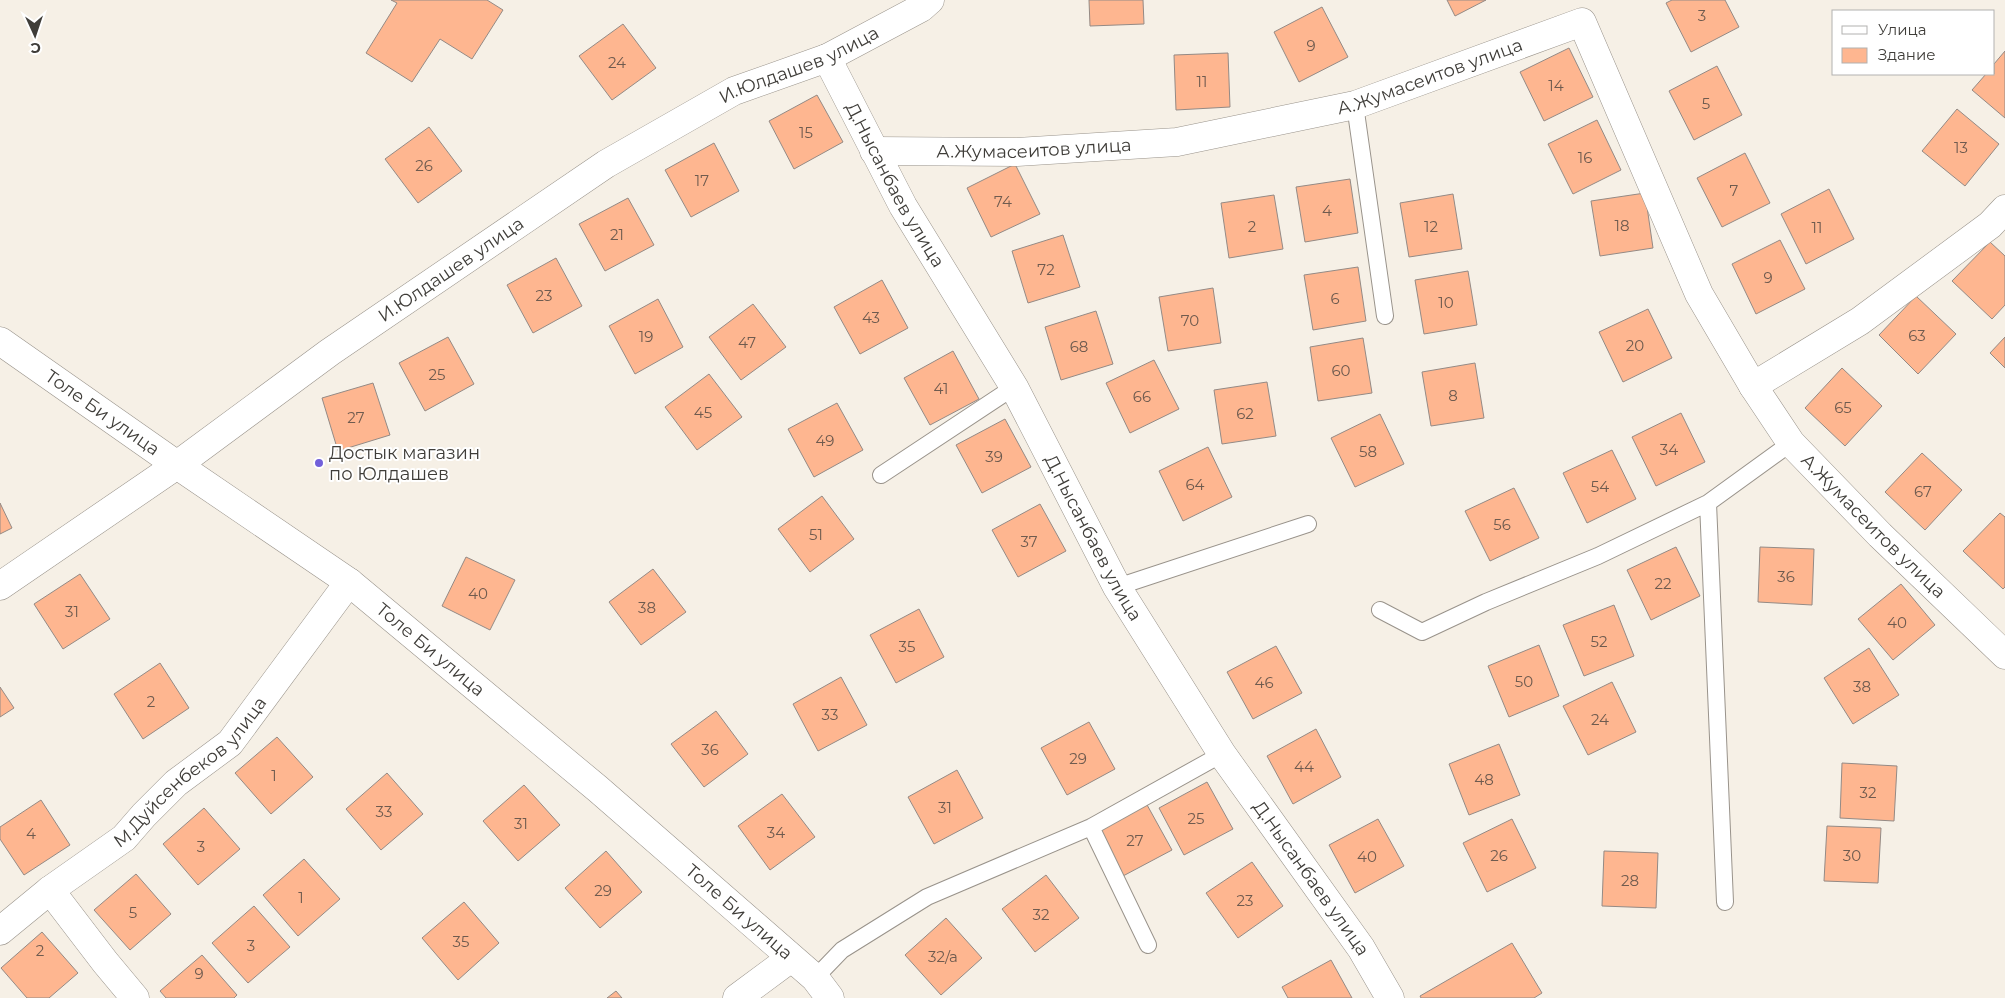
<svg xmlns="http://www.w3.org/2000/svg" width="2005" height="998" font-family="Montserrat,sans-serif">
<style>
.building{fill:#feb690;stroke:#948a85}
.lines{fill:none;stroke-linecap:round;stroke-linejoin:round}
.service-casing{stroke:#99938b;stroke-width:18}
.minor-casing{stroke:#99938b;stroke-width:29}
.tertiary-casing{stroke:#99938b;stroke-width:29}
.service{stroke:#fff;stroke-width:16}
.minor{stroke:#fff;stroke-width:28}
.tertiary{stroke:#fff;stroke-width:28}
.poi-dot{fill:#7260da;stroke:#fff;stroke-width:2}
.labels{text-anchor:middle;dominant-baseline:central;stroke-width:4;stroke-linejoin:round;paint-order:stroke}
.number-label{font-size:15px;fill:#6f5b4f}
.street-label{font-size:18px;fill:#3f3d39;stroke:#fff}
.poi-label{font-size:18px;fill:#3f3d39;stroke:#fff;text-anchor:start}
</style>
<rect width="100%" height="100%" fill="#f6f0e6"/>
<path class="building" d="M 391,0 L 487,0 L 503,10 L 472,59 L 440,39 L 412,82 L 366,53 L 397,3 Z
M 1089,0 L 1143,0 L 1144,24 L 1090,26 Z
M 1447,0 L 1486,0 L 1455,16 Z
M 1672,0 L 1725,0 L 1739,27 L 1691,52 L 1666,3 Z
M 1322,7 L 1348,57 L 1299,82 L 1274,32 Z
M 623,24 L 656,68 L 612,100 L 579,56 Z
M 1569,48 L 1593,97 L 1544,121 L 1520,72 Z
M 2005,51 L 2005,118 L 1972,90 L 1986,74 L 1994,74 L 1994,64 Z
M 1228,53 L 1230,107 L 1176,110 L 1174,55 Z
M 1717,66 L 1742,115 L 1694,140 L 1669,91 Z
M 817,95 L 843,142 L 794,169 L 769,121 Z
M 1957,109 L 1999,144 L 1965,186 L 1922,151 Z
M 1597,120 L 1621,170 L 1573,194 L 1548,144 Z
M 429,127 L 462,171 L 418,203 L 385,159 Z
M 714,143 L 739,191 L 691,217 L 665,170 Z
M 1745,153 L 1770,203 L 1722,227 L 1697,178 Z
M 1015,164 L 1040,214 L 991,237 L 967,188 Z
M 1350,179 L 1358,233 L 1305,242 L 1296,187 Z
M 1829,189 L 1854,239 L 1806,264 L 1781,214 Z
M 1645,193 L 1653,248 L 1600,256 L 1591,201 Z
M 1453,194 L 1462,249 L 1409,257 L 1400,203 Z
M 1274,195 L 1283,249 L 1229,258 L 1221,203 Z
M 628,198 L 654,245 L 605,271 L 579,224 Z
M 1063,235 L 1080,287 L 1028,303 L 1012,251 Z
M 1780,240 L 1805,289 L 1756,314 L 1732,264 Z
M 1990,242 L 2005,256 L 2005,305 L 1992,319 L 1952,281 Z
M 556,258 L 582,306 L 533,333 L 507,285 Z
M 1358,267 L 1366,321 L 1313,330 L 1304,275 Z
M 1468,271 L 1477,325 L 1424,334 L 1415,280 Z
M 882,280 L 908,328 L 860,354 L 834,307 Z
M 1213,288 L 1221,343 L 1168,351 L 1159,297 Z
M 1916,296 L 1956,334 L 1918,374 L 1879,335 Z
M 658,299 L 683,347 L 635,374 L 609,326 Z
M 753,304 L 786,347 L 741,380 L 709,337 Z
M 1648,309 L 1672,358 L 1623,382 L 1599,332 Z
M 1096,311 L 1113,364 L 1061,380 L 1045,327 Z
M 448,337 L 474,384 L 425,411 L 399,363 Z
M 2005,337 L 2005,368 L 1990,353 Z
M 1363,338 L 1372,393 L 1318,401 L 1310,347 Z
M 953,351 L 979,399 L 930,425 L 904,378 Z
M 1154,360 L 1179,409 L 1130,433 L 1106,383 Z
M 1475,363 L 1484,418 L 1431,426 L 1422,372 Z
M 1842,368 L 1882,406 L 1845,446 L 1805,408 Z
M 709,374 L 742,417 L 697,450 L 665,407 Z
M 1267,382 L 1276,436 L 1222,444 L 1214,390 Z
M 373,383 L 390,435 L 338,451 L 322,398 Z
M 837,403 L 863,450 L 814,477 L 788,429 Z
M 1681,413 L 1705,462 L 1656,486 L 1632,437 Z
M 1380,414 L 1404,464 L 1355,487 L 1331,438 Z
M 1005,419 L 1031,467 L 982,493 L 956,445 Z
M 1208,447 L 1232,497 L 1183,521 L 1159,471 Z
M 1612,450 L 1636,499 L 1587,523 L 1563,473 Z
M 1922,453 L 1962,490 L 1925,530 L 1885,492 Z
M 1514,488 L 1539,538 L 1490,561 L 1465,511 Z
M 822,496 L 854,539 L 810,572 L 778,529 Z
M 0,503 L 12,528 L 0,534 Z
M 1040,504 L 1066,551 L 1018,577 L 992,530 Z
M 2000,513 L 2005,517 L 2005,587 L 2003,589 L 1963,551 Z
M 1676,547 L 1700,596 L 1651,620 L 1627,570 Z
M 1760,547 L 1814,549 L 1812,605 L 1758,602 Z
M 466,557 L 515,580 L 490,630 L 442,606 Z
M 653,569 L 686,612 L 641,645 L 609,602 Z
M 80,574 L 110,619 L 63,649 L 34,604 Z
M 1901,584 L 1935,625 L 1893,660 L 1858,619 Z
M 1614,605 L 1634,656 L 1584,676 L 1563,625 Z
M 919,609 L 944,657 L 896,683 L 870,635 Z
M 1539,645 L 1559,696 L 1509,717 L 1488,666 Z
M 1276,646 L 1302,693 L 1253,719 L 1227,672 Z
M 1869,648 L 1899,695 L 1853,724 L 1824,678 Z
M 160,663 L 189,708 L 143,739 L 114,694 Z
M 841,677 L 867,725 L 818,751 L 793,704 Z
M 1612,682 L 1636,732 L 1588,755 L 1563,706 Z
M 0,687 L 14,708 L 0,717 Z
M 716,711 L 748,754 L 704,787 L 671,744 Z
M 1089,722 L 1115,769 L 1067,795 L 1041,748 Z
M 1316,729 L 1341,777 L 1293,804 L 1267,756 Z
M 277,737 L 313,777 L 271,814 L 235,773 Z
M 1499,744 L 1520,795 L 1469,815 L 1449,764 Z
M 1842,763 L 1897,766 L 1894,821 L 1840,818 Z
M 957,770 L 983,818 L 934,844 L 908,797 Z
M 387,773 L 423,814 L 381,850 L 346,809 Z
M 1207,782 L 1233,829 L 1184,855 L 1159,808 Z
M 524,785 L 560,825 L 518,861 L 483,821 Z
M 782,794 L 815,837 L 770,870 L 738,826 Z
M 41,800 L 70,845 L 24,875 L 0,839 L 0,827 Z
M 1146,803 L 1172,850 L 1123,876 L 1098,829 Z
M 204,808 L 240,849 L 198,885 L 163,844 Z
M 1378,819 L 1404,866 L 1355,893 L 1329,845 Z
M 1512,819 L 1536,868 L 1487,892 L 1463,843 Z
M 1827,826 L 1881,828 L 1878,883 L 1824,881 Z
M 606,851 L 642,892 L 600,928 L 565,888 Z
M 1604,851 L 1658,853 L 1656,908 L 1602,906 Z
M 304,859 L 340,899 L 298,936 L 263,895 Z
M 1252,862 L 1283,906 L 1238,938 L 1206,893 Z
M 136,874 L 171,914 L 130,950 L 94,910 Z
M 1046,875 L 1079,918 L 1035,952 L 1002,909 Z
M 464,902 L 499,943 L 458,980 L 422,938 Z
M 254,906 L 290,947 L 248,983 L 212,943 Z
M 946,918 L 982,958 L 941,995 L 905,955 Z
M 42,932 L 78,973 L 49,998 L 27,998 L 1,968 Z
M 1512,943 L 1542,993 L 1534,998 L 1421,998 L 1420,996 Z
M 202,955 L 237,995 L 234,998 L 166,998 L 160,991 Z
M 1331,960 L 1352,998 L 1288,998 L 1282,987 Z
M 616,991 L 622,998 L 607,998 Z"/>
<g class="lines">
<defs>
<path id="service" d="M 1355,105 L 1385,316
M 881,475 L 1014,387
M 1117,587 L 1308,524
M 1380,610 L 1422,632 L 1486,602 L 1598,556 L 1708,503
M 1091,827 L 1148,945
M 1725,902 L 1708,503 L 1791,443
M 815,978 L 842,950 L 927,897 L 1091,827 L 1222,754"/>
<g id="minor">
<path id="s1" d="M 827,58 L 903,206 L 1014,387 L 1117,587 L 1222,754 L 1361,948 L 1390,998"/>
<path id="s2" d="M 874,151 L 1017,152 L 1177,142 L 1355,105 L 1582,22 L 1699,294 L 1753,386 L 1791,443 L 1880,535 L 2005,655"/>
<path d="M 1753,386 L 1860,321 L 1990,225 L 2005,209"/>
<path id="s3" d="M 0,586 L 177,465 L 330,352 L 606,164 L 734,91 L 827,58 L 921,8 L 930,0"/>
<path d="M 50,890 L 105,962 L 135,998"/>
<path id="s4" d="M 0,931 L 50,890 L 124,838 L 144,815 L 176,783 L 230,743 L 349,582"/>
<path d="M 737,998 L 791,958"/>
</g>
<g id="tertiary">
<path id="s5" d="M 0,341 L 177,465 L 349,582 L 598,789 L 815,978 L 830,998"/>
</g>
</defs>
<use href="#service" class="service-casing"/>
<use href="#minor" class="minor-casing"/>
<use href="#tertiary" class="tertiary-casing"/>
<use href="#service" class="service"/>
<use href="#minor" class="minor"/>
<use href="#tertiary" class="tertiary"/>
</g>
<circle class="poi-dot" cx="319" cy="463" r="5"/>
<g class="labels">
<g class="number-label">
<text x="1702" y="15">3</text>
<text x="1311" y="45">9</text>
<text x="617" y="62">24</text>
<text x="1202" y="81">11</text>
<text x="1556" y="85">14</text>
<text x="1706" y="103">5</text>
<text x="806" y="132">15</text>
<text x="1961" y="147">13</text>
<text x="1585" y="157">16</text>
<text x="424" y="165">26</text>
<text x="702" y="180">17</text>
<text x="1734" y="190">7</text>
<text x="1003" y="201">74</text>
<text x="1327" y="210">4</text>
<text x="1622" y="225">18</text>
<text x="1252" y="226">2</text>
<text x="1431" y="226">12</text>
<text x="1817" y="227">11</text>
<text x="617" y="234">21</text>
<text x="1046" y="269">72</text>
<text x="1768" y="277">9</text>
<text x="544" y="295">23</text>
<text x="1335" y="298">6</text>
<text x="1446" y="302">10</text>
<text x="871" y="317">43</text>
<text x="1190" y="320">70</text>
<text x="1917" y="335">63</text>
<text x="646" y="336">19</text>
<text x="747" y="342">47</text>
<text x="1635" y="345">20</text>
<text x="1079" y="346">68</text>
<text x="1341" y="370">60</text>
<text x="437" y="374">25</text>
<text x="941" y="388">41</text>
<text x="1453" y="395">8</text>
<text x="1142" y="396">66</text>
<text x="1843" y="407">65</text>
<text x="703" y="412">45</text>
<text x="1245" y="413">62</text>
<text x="356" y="417">27</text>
<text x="825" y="440">49</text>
<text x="1669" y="449">34</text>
<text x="1368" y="451">58</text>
<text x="994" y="456">39</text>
<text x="1195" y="484">64</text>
<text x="1600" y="486">54</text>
<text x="1923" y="491">67</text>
<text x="1502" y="524">56</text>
<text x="816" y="534">51</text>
<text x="1029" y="541">37</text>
<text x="1786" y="576">36</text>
<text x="1663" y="583">22</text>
<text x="478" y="593">40</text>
<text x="647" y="607">38</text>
<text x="72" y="611">31</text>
<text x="1897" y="622">40</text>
<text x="1599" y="641">52</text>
<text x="907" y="646">35</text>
<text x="1524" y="681">50</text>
<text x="1264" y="682">46</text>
<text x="1862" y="686">38</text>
<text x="151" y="701">2</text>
<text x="830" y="714">33</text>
<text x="1600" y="719">24</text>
<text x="710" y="749">36</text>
<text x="1078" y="758">29</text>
<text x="1304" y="766">44</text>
<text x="274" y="775">1</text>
<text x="1484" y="779">48</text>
<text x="1868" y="792">32</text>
<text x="945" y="807">31</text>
<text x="384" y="811">33</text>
<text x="1196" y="818">25</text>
<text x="521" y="823">31</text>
<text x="776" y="832">34</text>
<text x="31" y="833">4</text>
<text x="1135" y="840">27</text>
<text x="201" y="846">3</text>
<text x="1499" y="855">26</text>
<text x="1852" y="855">30</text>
<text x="1367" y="856">40</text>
<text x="1630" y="880">28</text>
<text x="603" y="890">29</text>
<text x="301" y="897">1</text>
<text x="1245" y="900">23</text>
<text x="133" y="912">5</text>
<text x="1041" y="914">32</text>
<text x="461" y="941">35</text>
<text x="251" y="945">3</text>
<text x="40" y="950">2</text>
<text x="943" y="956">32/a</text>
<text x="199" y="973">9</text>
</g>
<g class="street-label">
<text stroke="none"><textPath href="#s3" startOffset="956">И.Юлдашев улица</textPath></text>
<text stroke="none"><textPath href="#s2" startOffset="565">А.Жумасеитов улица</textPath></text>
<text stroke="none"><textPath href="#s2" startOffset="160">А.Жумасеитов улица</textPath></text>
<text stroke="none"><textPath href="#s1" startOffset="144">Д.Нысанбаев улица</textPath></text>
<text stroke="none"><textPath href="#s3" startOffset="551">И.Юлдашев улица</textPath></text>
<text stroke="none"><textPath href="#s5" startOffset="125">Толе Би улица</textPath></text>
<text stroke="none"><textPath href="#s2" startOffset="1315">А.Жумасеитов улица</textPath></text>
<text stroke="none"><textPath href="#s1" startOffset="549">Д.Нысанбаев улица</textPath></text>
<text stroke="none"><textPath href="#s5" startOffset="530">Толе Би улица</textPath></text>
<text stroke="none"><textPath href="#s4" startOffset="249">М.Дуйсенбеков улица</textPath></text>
<text stroke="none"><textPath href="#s1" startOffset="954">Д.Нысанбаев улица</textPath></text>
<text stroke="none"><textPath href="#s5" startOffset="935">Толе Би улица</textPath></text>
</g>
<g class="poi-label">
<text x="329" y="453">Достык магазин<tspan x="329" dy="21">по Юлдашев</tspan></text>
</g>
</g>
<rect x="1832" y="10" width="162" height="65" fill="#ffffff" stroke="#b2b1b0"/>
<rect x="1842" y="26" width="25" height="8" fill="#ffffff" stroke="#b2b1b0"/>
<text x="1878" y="35" font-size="15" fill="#3f3d39">Улица</text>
<rect x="1842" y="48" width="25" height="15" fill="#feb690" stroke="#b2b1b0"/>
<text x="1878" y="60" font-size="15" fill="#3f3d39">Здание</text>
<g transform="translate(35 35) rotate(177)" stroke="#ffffff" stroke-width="4" paint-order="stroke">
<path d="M0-4L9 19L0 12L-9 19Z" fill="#3f3d39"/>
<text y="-8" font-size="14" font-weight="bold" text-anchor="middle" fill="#3f3d39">С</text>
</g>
</svg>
